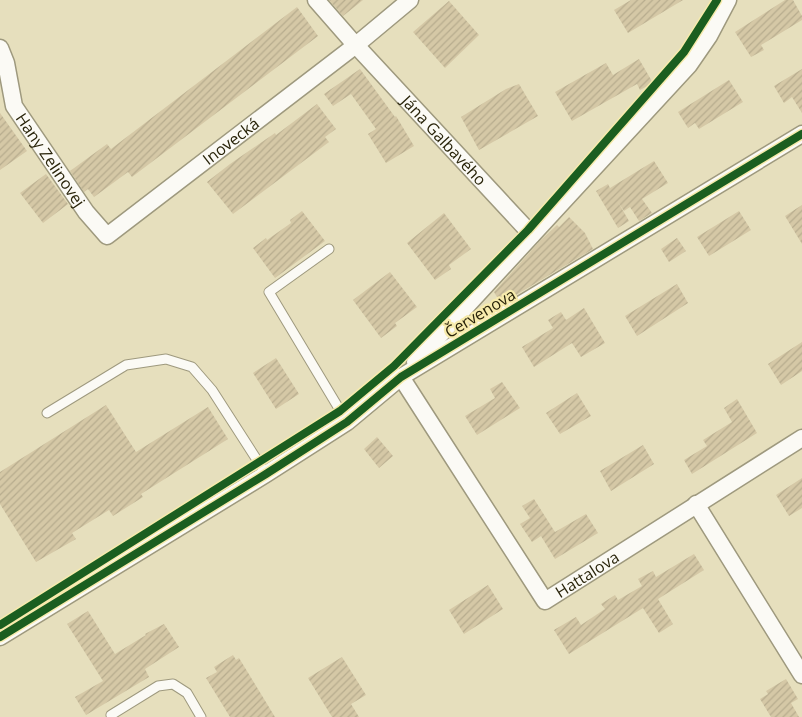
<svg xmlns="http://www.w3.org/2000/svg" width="802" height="717" font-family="'Open Sans',sans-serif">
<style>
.building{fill:url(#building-hatch)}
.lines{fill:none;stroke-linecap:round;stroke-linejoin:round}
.service-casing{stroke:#9e997e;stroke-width:11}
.minor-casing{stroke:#9e997e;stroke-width:19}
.service{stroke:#fbfaf5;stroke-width:9}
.minor{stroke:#fbfaf5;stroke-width:16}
.cycleway-casing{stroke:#f7ebac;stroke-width:11}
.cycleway{stroke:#1b5e20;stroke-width:8}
.labels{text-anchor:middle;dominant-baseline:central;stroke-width:4.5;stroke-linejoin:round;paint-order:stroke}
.street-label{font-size:16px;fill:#29240a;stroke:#f7ebac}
</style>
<defs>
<pattern id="building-hatch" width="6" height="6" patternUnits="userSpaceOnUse" patternTransform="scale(1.25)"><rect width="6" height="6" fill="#d5c8a6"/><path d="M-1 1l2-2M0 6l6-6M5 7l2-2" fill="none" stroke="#b7ac8e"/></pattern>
</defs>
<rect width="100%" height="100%" fill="#e6dfbd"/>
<path class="building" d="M 329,0 L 363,0 L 343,16 Z
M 631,0 L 683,0 L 628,33 L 614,10 Z
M 785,0 L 793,0 L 802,16 L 802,20 L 761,45 L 764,50 L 751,57 L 735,32 Z
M 449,1 L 479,35 L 445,68 L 413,32 Z
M 297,7 L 318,36 L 132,177 L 128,172 L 94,197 L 88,189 L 84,192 L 70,171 L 107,144 L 111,149 Z
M 639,59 L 653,83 L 640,90 L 637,84 L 572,121 L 555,92 L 606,63 L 613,75 Z
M 360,69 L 395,117 L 396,116 L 414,146 L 386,163 L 368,134 L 376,129 L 351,94 L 333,106 L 324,94 Z
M 802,69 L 802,113 L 792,97 L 784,103 L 774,86 Z
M 729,80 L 743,102 L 699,129 L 695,123 L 688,128 L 678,112 Z
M 519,84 L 538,116 L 479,150 L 461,117 L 506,89 Z
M 317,104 L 336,129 L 325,137 L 329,142 L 233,214 L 207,182 L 230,164 L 275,133 L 276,135 Z
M 0,113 L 27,151 L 0,170 Z
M 654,161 L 668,183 L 642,199 L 652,213 L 639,221 L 630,207 L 624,211 L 618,202 L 629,221 L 618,228 L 596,191 L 608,184 L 610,188 Z
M 46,174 L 68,204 L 43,223 L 20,193 Z
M 802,205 L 802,244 L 785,216 Z
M 302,211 L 325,241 L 275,278 L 253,248 L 266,238 L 267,240 L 291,223 L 290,220 Z
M 739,211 L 751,230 L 709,256 L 697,237 Z
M 444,213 L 471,249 L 449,265 L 451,269 L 435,280 L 407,243 Z
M 569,217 L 585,233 L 593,249 L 501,304 L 494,292 L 540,241 L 557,225 L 559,227 Z
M 677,238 L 686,251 L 669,262 L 661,249 Z
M 390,272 L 417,307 L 395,323 L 397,326 L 381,338 L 353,300 Z
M 677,284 L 688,303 L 637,336 L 625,316 Z
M 584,308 L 605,343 L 581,357 L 572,343 L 534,367 L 522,347 L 553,328 L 548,320 L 561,312 L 566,320 Z
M 802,342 L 802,371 L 781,385 L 768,364 Z
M 276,358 L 299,394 L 276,409 L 253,373 Z
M 502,382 L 520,408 L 477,435 L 465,416 L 495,398 L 490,389 Z
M 577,393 L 591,416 L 560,434 L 546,413 Z
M 737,399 L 757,433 L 692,474 L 684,460 L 707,446 L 703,440 L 732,422 L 724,408 Z
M 106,405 L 136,452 L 208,407 L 228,439 L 141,494 L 143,497 L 113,516 L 109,510 L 72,533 L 76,539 L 36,562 L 0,504 L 0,472 Z
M 377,437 L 393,456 L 379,468 L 364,449 Z
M 643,445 L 654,464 L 611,491 L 600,471 Z
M 802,478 L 802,508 L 789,516 L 776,495 Z
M 534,499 L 555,532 L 586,514 L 598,533 L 555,559 L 541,536 L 532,542 L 520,524 L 530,518 L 522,506 Z
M 694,554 L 704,570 L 658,599 L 673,624 L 659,633 L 643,608 L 569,654 L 554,630 L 576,617 L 581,625 L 605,609 L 601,604 L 615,595 L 618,600 L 642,586 L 638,579 L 653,571 L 656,577 Z
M 488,585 L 503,609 L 464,634 L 449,610 Z
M 88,611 L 115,654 L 146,635 L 145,634 L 164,624 L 179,647 L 145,669 L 149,677 L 86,715 L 75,697 L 103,681 L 67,624 Z
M 233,655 L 236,660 L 239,658 L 275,717 L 230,717 L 206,678 L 217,672 L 214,667 Z
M 342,657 L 366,695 L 351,704 L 359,717 L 332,717 L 308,678 Z
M 786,679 L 798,699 L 791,703 L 799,717 L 771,717 L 760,699 L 768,694 L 766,691 Z"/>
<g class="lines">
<defs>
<path id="service" d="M 329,249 L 269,292 L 347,422
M 47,413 L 126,365 L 166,359 L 192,367 L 212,390 L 266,474
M 112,717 L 111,715 L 158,686 L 173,684 L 187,693 L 201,717"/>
<g id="minor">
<path id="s1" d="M 316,0 L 351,40 L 532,235"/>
<path id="s2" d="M 0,48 L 6,63 L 14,106 L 86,212 L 107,236 L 356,45 L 410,0"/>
<path d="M 415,362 L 689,65 L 709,36 L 728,0"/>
<path id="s3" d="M 401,377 L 545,601 L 802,438"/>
<path d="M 696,504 L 802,675"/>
<path d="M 0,637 L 266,474 L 347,422 L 401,377 L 802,134"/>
</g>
</defs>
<use href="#service" class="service-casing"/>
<use href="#minor" class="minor-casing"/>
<use href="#service" class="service"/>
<use href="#minor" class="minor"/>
<defs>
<path id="cycleway" d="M 0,625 L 340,411 L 394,366 L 528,230 L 684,52 L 717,0
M 0,637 L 266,474 L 347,422 L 401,377 L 802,134"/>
</defs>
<use href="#cycleway" class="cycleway-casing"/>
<use href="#cycleway" class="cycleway"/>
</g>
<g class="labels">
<g class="street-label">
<text stroke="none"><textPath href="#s1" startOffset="190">Jána Galbavého</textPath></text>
<text stroke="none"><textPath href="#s2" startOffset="376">Inovecká</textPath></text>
<text stroke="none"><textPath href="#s2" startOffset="125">Hany Zelinovej</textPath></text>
<text transform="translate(480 313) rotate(-31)">Červenova</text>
<text stroke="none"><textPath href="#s3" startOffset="316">Hattalova</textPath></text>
</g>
</g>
</svg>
